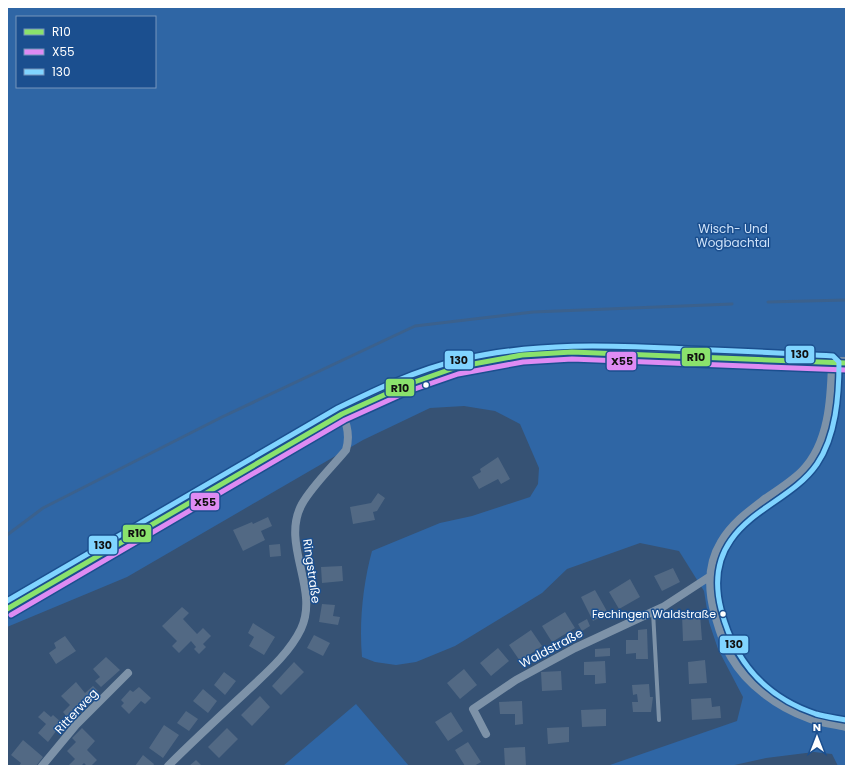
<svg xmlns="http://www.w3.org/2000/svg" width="853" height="773" font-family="Poppins,sans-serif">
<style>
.green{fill:#2f66a5;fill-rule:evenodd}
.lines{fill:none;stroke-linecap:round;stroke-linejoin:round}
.stream{stroke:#3b618d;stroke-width:3}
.building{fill:#526984}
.service{stroke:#7d92a8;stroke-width:4}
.minor{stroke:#7d92a8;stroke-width:8}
.secondary{stroke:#798da4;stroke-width:12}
.bus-1-casing{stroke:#1b4f8f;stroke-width:8}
.bus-2-casing{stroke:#1b4f8f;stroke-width:8}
.bus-3-casing{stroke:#1b4f8f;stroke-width:8}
.bus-1{stroke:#8ae26c;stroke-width:5}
.bus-2{stroke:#de8bf3;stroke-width:5}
.bus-3{stroke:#80d4ff;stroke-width:5}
.bus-dot{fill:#fff;stroke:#1b4f8f;stroke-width:1.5}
.labels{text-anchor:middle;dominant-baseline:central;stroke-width:3;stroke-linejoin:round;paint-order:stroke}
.bus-label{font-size:11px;fill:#fff;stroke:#1b4f8f;text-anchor:end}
.park-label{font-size:12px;fill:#cfe3fa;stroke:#1b4f8f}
.street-label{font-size:12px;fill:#fff;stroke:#1b4f8f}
.line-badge{stroke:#1b4f8f;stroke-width:1.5}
.pale-badge-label{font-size:11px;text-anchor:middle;font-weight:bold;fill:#111}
</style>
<rect width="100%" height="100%" fill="#365274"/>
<path class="green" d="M 7,7 L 846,7 L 846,766 L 838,766 L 832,754 L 814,752 L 766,758 L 730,766 L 607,766 L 737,721 L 743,697 L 718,649 L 709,622 L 704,591 L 679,551 L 640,543 L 567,569 L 542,593 L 455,646 L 416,662 L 396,665 L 375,662 L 362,657 C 359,623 363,584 372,551 L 440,523 L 472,516 L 530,497 L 538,484 L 539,468 L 520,424 L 495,411 L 464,406 L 430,408 L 363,440 L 127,577 L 7,627 ZM 17,17 L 155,17 L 155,87 L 17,87 Z
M 356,704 L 409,766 L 283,766 Z"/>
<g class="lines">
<path class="stream" d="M 768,302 L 846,300
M 7,535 L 43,508 L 222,417 L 415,326 L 533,312 L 732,304"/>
</g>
<path class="building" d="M 498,457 L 510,479 L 501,484 L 498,479 L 479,489 L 472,477 L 481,472 L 480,469 Z
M 378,493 L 385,498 L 377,511 L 373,512 L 375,520 L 353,524 L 350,507 L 371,503 Z
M 268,517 L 272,526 L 261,531 L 265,540 L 243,551 L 233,530 L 252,522 L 253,524 Z
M 280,544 L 281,556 L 270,557 L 269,545 Z
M 342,566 L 343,581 L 322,583 L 321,567 Z
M 673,568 L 680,582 L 662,591 L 654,576 Z
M 630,579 L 640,597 L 619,609 L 609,592 Z
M 595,590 L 608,613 L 593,621 L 581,597 Z
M 322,604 L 335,605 L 333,616 L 340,617 L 338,625 L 319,622 Z
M 182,607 L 189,613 L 183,619 L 197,634 L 203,628 L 211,636 L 203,644 L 206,647 L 199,654 L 194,649 L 196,647 L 191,641 L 179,653 L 172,646 L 177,641 L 162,626 Z
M 565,612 L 575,628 L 552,642 L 542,626 Z
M 700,614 L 702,640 L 683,641 L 682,615 Z
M 587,619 L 590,626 L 582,631 L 578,624 Z
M 253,623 L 275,637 L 264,655 L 249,646 L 254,637 L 248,633 Z
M 647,629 L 648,659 L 636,659 L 636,653 L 626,654 L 626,640 L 638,640 L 638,630 Z
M 531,630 L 542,646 L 520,661 L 509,645 Z
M 314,635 L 330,643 L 323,656 L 307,648 Z
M 65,636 L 76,651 L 56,664 L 49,653 L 56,648 L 54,643 Z
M 498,648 L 509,661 L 491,676 L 480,663 Z
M 610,648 L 610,656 L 595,657 L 595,649 Z
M 106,657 L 120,670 L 101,687 L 95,681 L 100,677 L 93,669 Z
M 705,660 L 707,683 L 689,684 L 688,662 Z
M 605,661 L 606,683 L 595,684 L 595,675 L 584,675 L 584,662 Z
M 294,662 L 304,672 L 281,695 L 272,686 Z
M 464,669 L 477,685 L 460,699 L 447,683 Z
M 561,671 L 562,690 L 542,691 L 541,672 Z
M 224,672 L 236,681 L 225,695 L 214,685 Z
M 76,682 L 85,693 L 93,686 L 98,691 L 68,718 L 63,712 L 70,705 L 61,696 Z
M 649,684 L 650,697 L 653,697 L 651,712 L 633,712 L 632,702 L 638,702 L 637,694 L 633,695 L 632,685 Z
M 139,687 L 151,698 L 145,704 L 141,701 L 129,714 L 121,706 L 124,703 L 121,700 L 130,690 L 133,692 Z
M 203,689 L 217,701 L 208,713 L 193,701 Z
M 260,696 L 270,707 L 252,726 L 241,715 Z
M 711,698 L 712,707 L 720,706 L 721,718 L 692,720 L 691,699 Z
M 522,701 L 523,724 L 515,725 L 515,714 L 500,714 L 499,702 Z
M 606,709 L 606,726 L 582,727 L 581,710 Z
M 44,711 L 51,717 L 53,715 L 62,723 L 48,742 L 38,733 L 46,724 L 38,717 Z
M 186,711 L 198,719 L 189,731 L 177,723 Z
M 451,712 L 463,731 L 448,741 L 435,722 Z
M 164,725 L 179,735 L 163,758 L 149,748 Z
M 569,727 L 569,742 L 548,744 L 547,728 Z
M 82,728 L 95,741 L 87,750 L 97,760 L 91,766 L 87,766 L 84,763 L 81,766 L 68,766 L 75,759 L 67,751 L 76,742 L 72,738 Z
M 227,728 L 238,739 L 219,758 L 208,747 Z
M 23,740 L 43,757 L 36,766 L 19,766 L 21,763 L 11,755 Z
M 468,742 L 481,762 L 474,766 L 465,766 L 455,750 Z
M 525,747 L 526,766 L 505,766 L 504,748 Z
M 143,755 L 154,764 L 153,766 L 135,766 Z
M 196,760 L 202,766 L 189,766 Z"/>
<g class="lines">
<path class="service" d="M 653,612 L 659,720"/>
<path class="minor" d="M 832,363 C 831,399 829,444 802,471 C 792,481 778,490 766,498 C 749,511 732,523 721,542 C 707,565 708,590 715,615 C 719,629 723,644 731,657 C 747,685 778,707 808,718 C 820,723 834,724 846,727
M 486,734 L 473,709 L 516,680 L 575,648 L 663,607 L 709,577
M 42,766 L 76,725 L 128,673
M 168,766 C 193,741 219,717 245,693 C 265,674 289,654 301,629 C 320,589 280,544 302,504 C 312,486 332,467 346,450 C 350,437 348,426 342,414"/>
<path class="secondary" d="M 7,609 L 342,414 C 384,393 427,374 474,363 C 538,348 605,352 670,355 C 729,358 787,362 846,363"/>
<defs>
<path id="bus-1" d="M 7,609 L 342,414 L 406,385 L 457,367 L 522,355 L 572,352 L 846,363"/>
<path id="bus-2" d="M 11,615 L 345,420 L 409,391 L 458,374 L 523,362 L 572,359 L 846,370"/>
<path id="bus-3" d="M 7,601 L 338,408 C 377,389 417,370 459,360 C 535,342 611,345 688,349 C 736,351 785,353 833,356 L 839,362 C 839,396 836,436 817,464 C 795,496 753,508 731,540 C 716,561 715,585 721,609 C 734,661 765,697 816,714 C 826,717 836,718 846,720"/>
</defs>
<use href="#bus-1" class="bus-1-casing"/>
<use href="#bus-2" class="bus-2-casing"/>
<use href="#bus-3" class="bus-3-casing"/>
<use href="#bus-1" class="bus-1"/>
<use href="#bus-2" class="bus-2"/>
<use href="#bus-3" class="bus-3"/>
</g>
<g class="bus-dot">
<circle cx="426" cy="385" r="3.5"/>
<circle cx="723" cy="614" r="3.5"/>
</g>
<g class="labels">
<g class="bus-label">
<text x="716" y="614">Fechingen Waldstraße</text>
</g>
<g class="park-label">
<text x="733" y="228">Wisch- Und<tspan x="733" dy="14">Wogbachtal</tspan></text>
</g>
<g class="street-label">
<text transform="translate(312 571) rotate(82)">Ringstraße</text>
<text transform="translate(551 648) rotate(-28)">Waldstraße</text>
<text transform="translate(76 711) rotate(-47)">Ritterweg</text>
</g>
</g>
<g class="line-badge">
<rect x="785" y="345" width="30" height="19" rx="4" fill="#80d4ff"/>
<rect x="681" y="347" width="30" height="20" rx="4" fill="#8ae26c"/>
<rect x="444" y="350" width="30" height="20" rx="4" fill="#80d4ff"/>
<rect x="606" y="351" width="31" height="20" rx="4" fill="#de8bf3"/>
<rect x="385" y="378" width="30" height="19" rx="4" fill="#8ae26c"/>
<rect x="190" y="492" width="30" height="19" rx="4" fill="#de8bf3"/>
<rect x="122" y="524" width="30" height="19" rx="4" fill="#8ae26c"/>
<rect x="88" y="535" width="30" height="20" rx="4" fill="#80d4ff"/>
<rect x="719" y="635" width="30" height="19" rx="4" fill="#80d4ff"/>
</g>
<g class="pale-badge-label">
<text x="800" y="358">130</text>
<text x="696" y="361">R10</text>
<text x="459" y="364">130</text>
<text x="622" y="365">X55</text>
<text x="400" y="392">R10</text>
<text x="205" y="506">X55</text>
<text x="137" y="537">R10</text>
<text x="103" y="549">130</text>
<text x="734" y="648">130</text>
</g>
<rect width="853" height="773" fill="none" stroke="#ffffff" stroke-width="16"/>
<rect x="16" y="16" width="140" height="72" fill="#1b4f8f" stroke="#7695bc"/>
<rect x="24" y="29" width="20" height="6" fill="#8ae26c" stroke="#7695bc"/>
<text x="52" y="36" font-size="12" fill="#ffffff">R10</text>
<rect x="24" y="49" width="20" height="6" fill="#de8bf3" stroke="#7695bc"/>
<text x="52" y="56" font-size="12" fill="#ffffff">X55</text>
<rect x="24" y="69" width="20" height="6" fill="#80d4ff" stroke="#7695bc"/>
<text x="52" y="76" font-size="12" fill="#ffffff">130</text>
<g transform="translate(817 737)" stroke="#1b4f8f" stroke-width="3" paint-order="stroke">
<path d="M0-3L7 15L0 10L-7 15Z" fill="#ffffff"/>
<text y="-6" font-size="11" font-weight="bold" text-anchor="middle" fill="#ffffff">N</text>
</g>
</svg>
